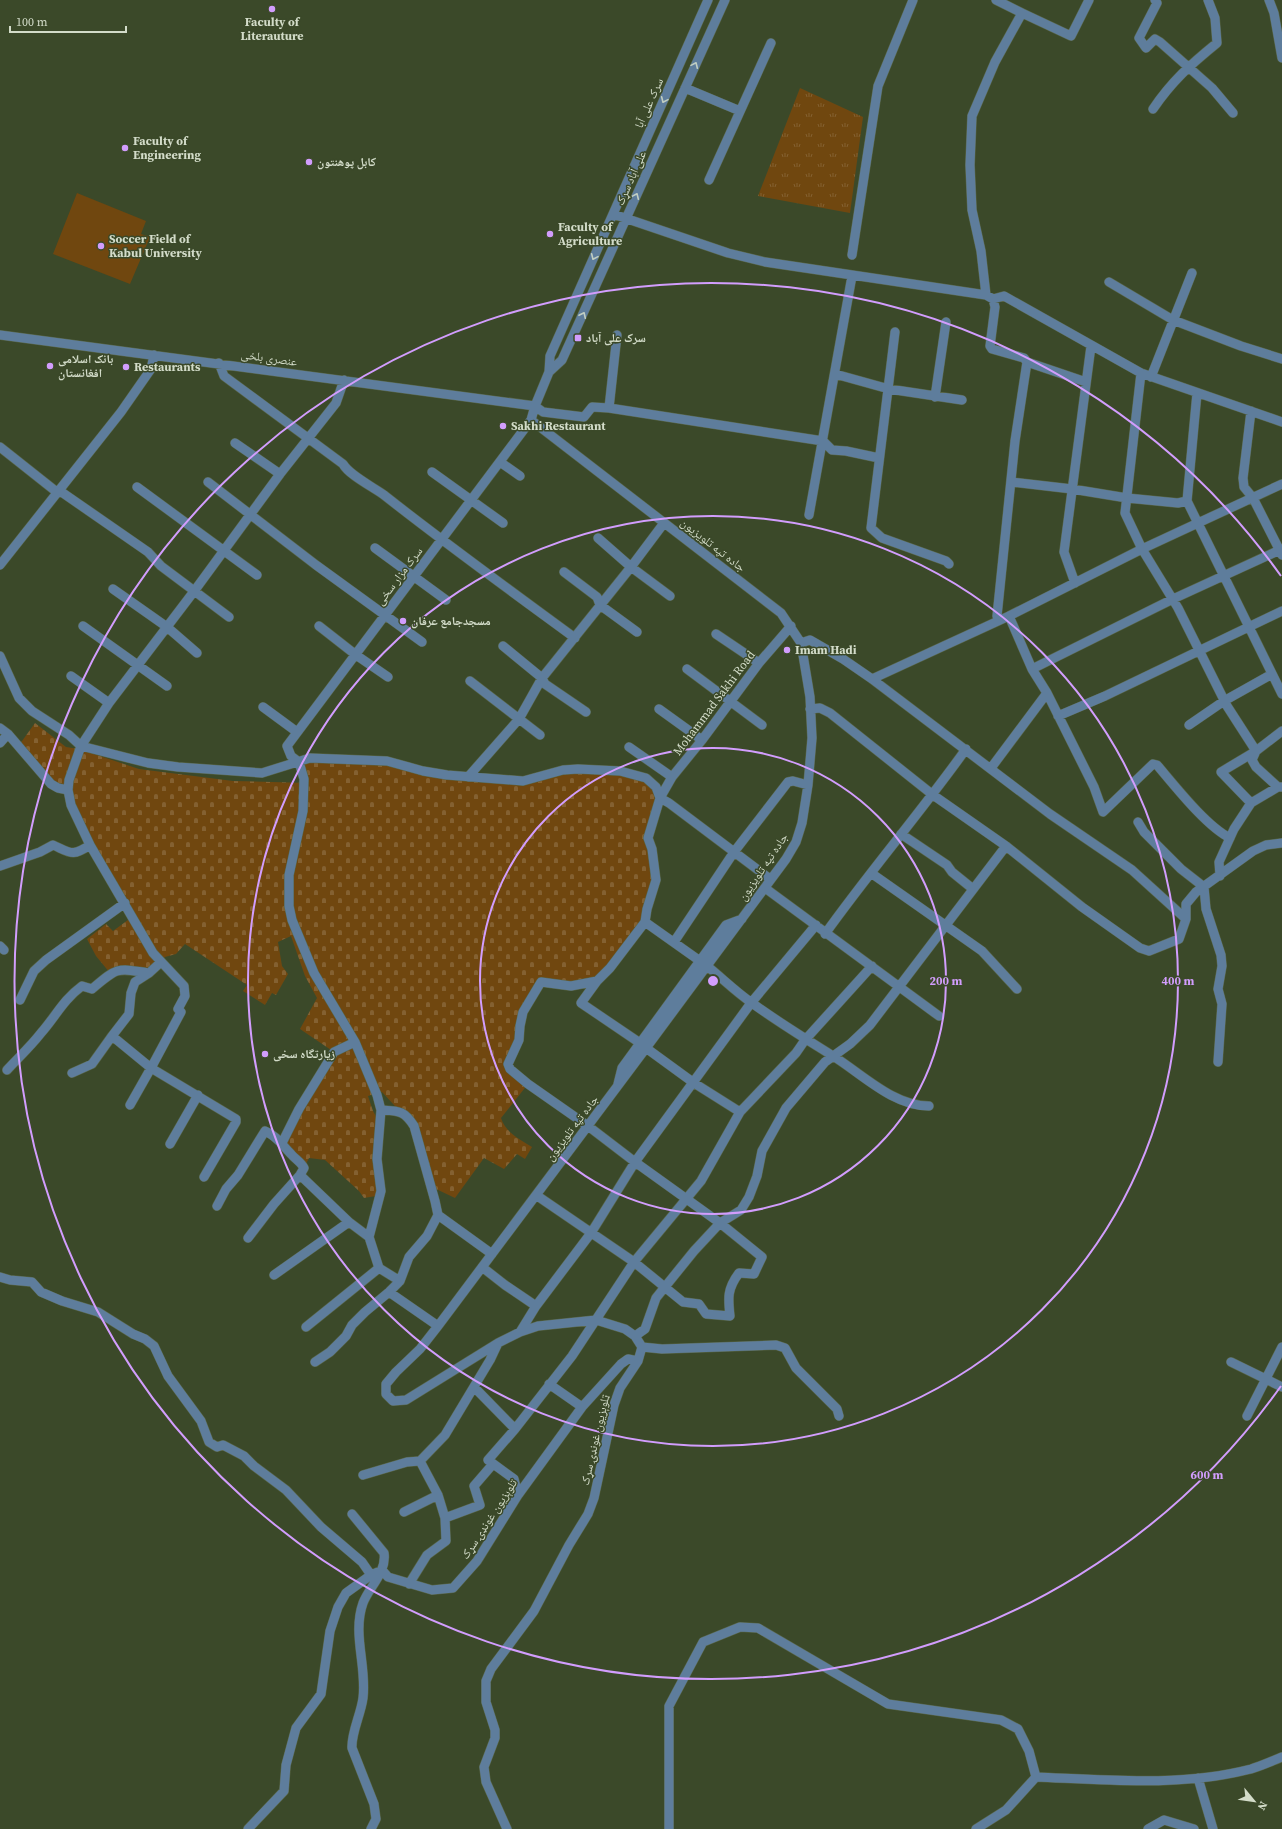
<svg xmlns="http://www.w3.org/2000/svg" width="1282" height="1829" font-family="'Source Serif 4','Noto Naskh Arabic',serif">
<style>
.grass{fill:url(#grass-tufts)}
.cemetery{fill:url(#cemetery-stones)}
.pitch{fill:#70470f}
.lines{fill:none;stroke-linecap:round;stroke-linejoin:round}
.minor-casing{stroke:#596649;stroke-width:10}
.minor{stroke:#5e7d9c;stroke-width:9}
.oneway{stroke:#c1cec2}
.ring{fill:none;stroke:#d29dfd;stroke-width:2}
.poi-dot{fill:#d29dfd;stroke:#3b4929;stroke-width:1.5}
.labels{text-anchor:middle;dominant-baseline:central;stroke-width:3;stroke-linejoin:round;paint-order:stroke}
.poi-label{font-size:12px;font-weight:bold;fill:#d3dcc9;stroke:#3b4929;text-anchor:start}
.street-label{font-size:12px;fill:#d3dcc9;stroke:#3b4929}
.centre{fill:#d29dfd;stroke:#3b4929;stroke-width:2}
.ring-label{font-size:12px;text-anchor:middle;font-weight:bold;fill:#d29dfd;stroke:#3b4929;stroke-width:3;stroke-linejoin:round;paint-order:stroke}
</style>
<defs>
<pattern id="grass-tufts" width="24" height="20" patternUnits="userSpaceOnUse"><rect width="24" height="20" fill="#70470f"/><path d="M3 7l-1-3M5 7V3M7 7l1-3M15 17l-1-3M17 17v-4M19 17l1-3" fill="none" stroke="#846131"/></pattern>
<pattern id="cemetery-stones" width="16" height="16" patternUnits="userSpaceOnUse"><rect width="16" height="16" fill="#70470f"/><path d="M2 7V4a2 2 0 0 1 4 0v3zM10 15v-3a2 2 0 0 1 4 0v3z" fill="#846131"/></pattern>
</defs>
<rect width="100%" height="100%" fill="#3b4929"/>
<path class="grass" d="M 800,88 L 863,117 L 850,213 L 758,196 Z"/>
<path class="cemetery" d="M 35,723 L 66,747 L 79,749 L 139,769 L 233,781 L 308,783 L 307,771 L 299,762 L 387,761 L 423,771 L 523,781 L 578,769 L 646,778 L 660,798 L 648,838 L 656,880 L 645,922 L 597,981 L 541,982 L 523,1012 L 508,1064 L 528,1084 L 501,1118 C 506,1133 519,1139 532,1147 L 525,1159 L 517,1154 L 504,1169 L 484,1158 L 455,1198 L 434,1188 L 418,1131 L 382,1092 L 368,1096 L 373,1111 L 382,1127 L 382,1195 L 364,1198 L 359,1191 L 325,1160 L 309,1158 L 304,1168 L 282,1143 L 334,1052 L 300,1029 L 317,998 L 305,976 L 291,936 L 278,942 L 282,966 L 288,974 L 276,995 L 272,993 L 265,1005 L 243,991 L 247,985 L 185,944 L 176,954 L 165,957 L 147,974 L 110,973 L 96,956 L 87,939 L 106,924 L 113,931 L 132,917 L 72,809 L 72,787 L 56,784 L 17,748 Z"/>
<path class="pitch" d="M 77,193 L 146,221 L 141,234 L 150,237 L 130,284 L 53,254 Z"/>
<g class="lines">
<defs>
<path id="minor" d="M 996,0 L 1022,13
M 1155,0 L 1157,3 L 1139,38 L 1146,48 L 1155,39 L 1160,42 L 1212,88 L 1233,113
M 1269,0 L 1274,13 L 1282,58
M 685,88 L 740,111
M 1153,109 C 1172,81 1190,65 1217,43 L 1215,18 L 1208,0
M 709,180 L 771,43
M 613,214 L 728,253 L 765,262 L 986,295 L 993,299 L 1004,296 L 1141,373 L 1282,422
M 852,255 L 878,86 L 913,0
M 1109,282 L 1173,320 L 1241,346 L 1282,359
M 986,295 L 981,251 L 972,210 L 970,165 L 972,116 L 995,62 L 1022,13 L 1071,36 L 1089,0
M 993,299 L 995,307 L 990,346 L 992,349 L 1024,358 L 1027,362 L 1015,441 L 997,616 L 999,620
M 895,332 L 871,528 L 882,538 L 946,561 L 949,564
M 0,335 L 535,406 L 543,412 L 584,417 L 592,407 L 609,408 L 823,441 L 832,450 L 846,451 L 879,458
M 1027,362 L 1086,382
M 219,363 L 224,376 L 343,464 C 349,475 373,487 384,495 C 446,544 511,591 575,638
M 549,372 L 550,356 L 708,0
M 1141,373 L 1125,513 L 1142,549 L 1178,608 L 1227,706 L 1256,751 L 1252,760 L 1256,767 L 1278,787
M 835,374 L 889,389 L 962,400
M 1151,377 L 1192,273
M 1197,393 L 1187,501 L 1282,694
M 935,397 L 946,322
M 609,408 L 617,335
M 1251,411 L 1243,478 L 1244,487 L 1253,498 L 1282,555
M 235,443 L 280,474
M 0,447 L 58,493
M 500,462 L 520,476
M 432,472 L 503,523
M 208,482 L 316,565 L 422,642
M 1011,482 L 1072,489 L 1127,498 L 1178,503 L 1187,501
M 137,487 L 257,575
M 60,491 L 148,552 L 161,566 L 229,617
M 809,515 L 852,276
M 598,538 L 631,567 L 670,596
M 375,548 L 446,600
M 0,565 L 121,412 L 151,369 L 154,355
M 564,572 L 597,597 L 600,605 L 637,632
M 1075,583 L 1064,552 L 1091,346
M 113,589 L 167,627 L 197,653
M 1009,616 L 1032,669 L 1047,693 L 1094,787 L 1103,812 L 1153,764 L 1157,765 C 1175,786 1206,826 1230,838
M 83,626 L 167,686
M 319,626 L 356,655 L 388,677
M 716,634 L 759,663
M 801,643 L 810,640 L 843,659 L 872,679 L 1050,814 L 1132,870 L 1186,919 L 1179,939 L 1149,951 L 1140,948 L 1082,907 L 1006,846 L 933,795 L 830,713 L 820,708 L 810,709
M 503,646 L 542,678 L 545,684 L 586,712
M 0,656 L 19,698 L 32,711 L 69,735 L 81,746 L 148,763 L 178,767 L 262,773 L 310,758 L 387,761 L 423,771 L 447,775 L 523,781 L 563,770 L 578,769 L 620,771 L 646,778 L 656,787 L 660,798 L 648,838 L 652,849 L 656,880 L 647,909 L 645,922 L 610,968 L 597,981 L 571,986 L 541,982 L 523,1012 L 520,1026 L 519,1040 L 508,1064 L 510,1069 L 528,1084 L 588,1126 L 635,1162 L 720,1223 L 762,1257 L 754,1274 L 739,1273 C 727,1289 728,1298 730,1316 L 706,1314 L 699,1304 L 683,1302 L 634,1262 L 536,1195
M 687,669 L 762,725
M 1032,669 L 1173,599 L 1282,549
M 71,676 L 109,703
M 872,679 L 1009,616 L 1142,549 L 1282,484
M 470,681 L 540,735
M 263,707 L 297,732
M 659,709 L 702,740
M 1058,716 L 1105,696 L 1282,611
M 1189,725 L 1224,701 L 1272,674
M 0,728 L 8,734 L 51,784 L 58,788 L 68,790
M 0,743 L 8,734
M 629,747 L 672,777
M 991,768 L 1047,693
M 468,777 L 519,719 L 542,678 L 631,567 L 664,523
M 660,798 L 672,777 L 702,740 L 759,663 L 791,626
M 660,798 L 669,803 L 770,879
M 1251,803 L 1221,772 L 1256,751 L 1282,731
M 1138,822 L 1144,832 L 1181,869 L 1204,887 L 1206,909 L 1221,955 L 1222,966 L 1218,989 L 1222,1004 L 1218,1062
M 901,834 L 947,865 L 952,872 L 973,889
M 0,866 L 40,852 L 53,845 C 71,853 72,857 90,845
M 871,873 L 982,951 L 1017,989
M 1220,876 L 1219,862 L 1234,829 L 1251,803 L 1278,787 L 1282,787
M 765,888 L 939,1016
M 1186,919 L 1186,904 L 1196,892 L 1253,851 L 1266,845 L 1282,843
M 645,922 L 700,961
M 825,934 C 870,871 921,812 966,749
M 674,942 L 734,852 L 788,782 L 793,781 L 808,785
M 0,946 L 4,950
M 707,966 C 722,978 736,992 752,1003 C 778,1022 806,1039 833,1056 C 862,1074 893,1106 929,1106
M 597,981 L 581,1003 L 640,1043
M 20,1000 L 34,971 L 46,960 L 125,903
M 646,1048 L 694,1083 L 740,1112
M 7,1070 C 18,1058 31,1046 41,1033 C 56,1016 63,1000 82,986 L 92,989 C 118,967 116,968 149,973
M 72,1073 L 92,1064 L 112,1036
M 618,1084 L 622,1068 L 726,925 L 742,919
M 130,1105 L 151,1068 L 112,1036 L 129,1014 L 131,993 L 135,982 L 149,973 L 161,962
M 282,1143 L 299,1109 L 334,1052 L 355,1042
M 170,1144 L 198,1095
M 204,1177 L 236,1122 L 236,1119 L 151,1068 L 181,1012 L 178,1009 L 185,996 L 184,986 L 153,953 L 90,845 L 71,805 L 68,790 L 69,780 L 81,746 L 109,703 L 195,590 L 280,474 L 336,403 L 344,380
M 217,1206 L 226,1189 L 238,1175 L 265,1131 C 277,1136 282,1145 291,1154 C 295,1159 301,1162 304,1168 L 300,1175 L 349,1222 L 369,1237 L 379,1268 L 400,1281
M 438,1215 L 492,1254
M 369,1237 L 381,1191 L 377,1159 L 381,1110 L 377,1095 L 355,1042 L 314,973 L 292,920 L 289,906 L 289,875 L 303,811 L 304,779 L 299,762 L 291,756 L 287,746 L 531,420 L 535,406 L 549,372 L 562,360 L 725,0
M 248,1238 L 274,1204 L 300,1175
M 482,1267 L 505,1285 L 536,1306
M 274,1275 L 349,1222
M 0,1277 L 10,1280 L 32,1282 L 41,1292 L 62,1301 L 98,1312 L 133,1334 L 145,1339 L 154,1346 L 168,1376 L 201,1421 L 209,1442 L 217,1447 L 223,1445 L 244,1456 L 254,1466 L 286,1490 L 321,1527 L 362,1562 L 371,1575
M 389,1292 L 438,1326
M 306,1327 L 379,1268
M 520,1332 L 536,1306 L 591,1233 L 635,1162 L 751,1003 L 816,925
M 635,1336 L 645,1329 L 656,1298 L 694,1251 L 720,1223 L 741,1210 L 749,1197 L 757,1176 L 762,1151 L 786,1108 L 825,1062 L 850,1044 L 870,1025 L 1006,846
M 642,1347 L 662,1349 L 776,1345 L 785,1348 L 796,1368 L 837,1409 L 839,1416
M 315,1362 L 330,1352 L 346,1336 L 352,1325 L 365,1312 L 389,1292 L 400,1281 L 409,1257 L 427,1236 L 438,1215 L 435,1201 L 414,1126 C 404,1110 398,1111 381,1110
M 1231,1362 L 1282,1387
M 549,1384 L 582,1407
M 474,1387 L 515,1429
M 1247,1416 L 1282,1347
M 420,1461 L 438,1495 L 445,1518
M 363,1475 L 407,1462 L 420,1461 L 445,1435 L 490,1360 L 498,1343
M 518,1495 L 514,1479 L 488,1460 L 515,1429 L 572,1356 L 634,1262 L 701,1181 L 740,1112 L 796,1053 L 805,1040 L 872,966
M 404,1512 L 438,1495
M 352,1514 L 384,1553 C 387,1572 369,1587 363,1603 C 352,1634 367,1666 363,1698 C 361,1714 351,1733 352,1748 L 374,1804 L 376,1819 L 371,1829
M 409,1584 L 427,1555 L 446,1541 L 445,1518 L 480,1505 L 474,1486 L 493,1464
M 1198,1778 L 1213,1829
M 248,1829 L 284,1791 L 286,1765 L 296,1728 L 321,1694 L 330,1631 L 338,1607 L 346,1593 L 371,1575 L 382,1570 L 388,1577 L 432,1590 L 453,1588 L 477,1561 L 518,1495 L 582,1407 L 621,1364 L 628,1359 L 638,1361
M 507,1829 L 486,1782 L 484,1767 L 495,1738 L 495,1730 L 486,1702 L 486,1681 L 491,1669 L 534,1611 L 569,1545 L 588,1514 L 594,1498 L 614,1405 L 620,1388 L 638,1361 L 642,1347 L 635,1336 L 625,1329 L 596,1320 L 538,1326 L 520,1332 L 498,1343 L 406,1400 L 393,1401 L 386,1394 L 386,1384 L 396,1372 L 420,1349 L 438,1326 L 646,1048 L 786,859 L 796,842 L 802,823 L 808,785 L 812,738 L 810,697 L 801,643 L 781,613 L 531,420
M 669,1829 L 669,1706 L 703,1642 L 740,1627 L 758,1628 L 888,1704 L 1001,1720 L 1018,1729 L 1029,1751 L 1036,1777
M 976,1829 L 1006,1810 L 1036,1777 C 1107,1780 1181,1787 1251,1769 C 1261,1766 1272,1761 1282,1757
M 1148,1829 L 1164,1820 L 1194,1829"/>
</defs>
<use href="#minor" class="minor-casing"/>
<use href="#minor" class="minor"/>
</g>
<defs><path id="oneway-chevron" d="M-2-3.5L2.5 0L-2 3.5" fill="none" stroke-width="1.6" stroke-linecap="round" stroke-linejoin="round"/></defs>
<g class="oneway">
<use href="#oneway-chevron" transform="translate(695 65) rotate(-66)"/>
<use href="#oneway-chevron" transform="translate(664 100) rotate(114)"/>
<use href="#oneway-chevron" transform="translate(636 196) rotate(-66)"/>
<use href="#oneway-chevron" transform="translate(594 257) rotate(114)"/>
<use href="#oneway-chevron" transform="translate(583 315) rotate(-65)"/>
</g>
<g class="ring">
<circle cx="713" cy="981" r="233"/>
<circle cx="713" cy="981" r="465"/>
<path d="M1281 1386A698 698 0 1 1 1281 576"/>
</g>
<g class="poi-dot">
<circle cx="272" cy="9" r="4"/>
<circle cx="125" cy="148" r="4"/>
<circle cx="309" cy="162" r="4"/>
<circle cx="550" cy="234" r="4"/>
<circle cx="101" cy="246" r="4"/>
<rect x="574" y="334" width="8" height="8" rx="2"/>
<circle cx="50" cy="366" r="4"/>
<circle cx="126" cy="367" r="4"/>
<circle cx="503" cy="426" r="4"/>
<circle cx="403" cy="621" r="4"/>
<circle cx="787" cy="650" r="4"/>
<circle cx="265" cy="1054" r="4"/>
</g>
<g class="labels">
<g class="poi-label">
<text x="272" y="22" text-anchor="middle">Faculty of<tspan x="272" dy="14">Literauture</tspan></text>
<text x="133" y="141">Faculty of<tspan x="133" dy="14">Engineering</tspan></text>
<text x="317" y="162">کابل پوهنتون</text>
<text x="558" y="227">Faculty of<tspan x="558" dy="14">Agriculture</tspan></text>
<text x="109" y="239">Soccer Field of<tspan x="109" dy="14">Kabul University</tspan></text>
<text x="586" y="338">سرک علی آباد</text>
<text x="58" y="359">بانک اسلامی<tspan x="58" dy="14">افغانستان</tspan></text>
<text x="134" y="367">Restaurants</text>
<text x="511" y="426">Sakhi Restaurant</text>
<text x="411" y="621">مسجدجامع عرفان</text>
<text x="795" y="650">Imam Hadi</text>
<text x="273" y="1054">زیارتگاه سخی</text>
</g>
<g class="street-label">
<text transform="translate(649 103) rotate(-66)">سرک علی آبا</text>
<text transform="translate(631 178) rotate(-66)">علی آباد سړک</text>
<text transform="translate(269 358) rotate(8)">عنصری بلخی</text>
<text transform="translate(713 545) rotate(38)">جاده تپه تلویزیون</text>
<text transform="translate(399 576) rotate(-53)">سرک مزار سخی</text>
<text transform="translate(714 703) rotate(-53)">Mohammad Sakhi Road</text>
<text transform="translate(763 867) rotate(-56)">جاده تپه تلویزیون</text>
<text transform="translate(572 1128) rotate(-53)">جاده تپه تلویزیون</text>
<text transform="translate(595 1440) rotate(-77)">ټلوېزيون غونډۍ سړک</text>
<text transform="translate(489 1519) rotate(-57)">تلوېزيون غونډۍ سړک</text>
</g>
</g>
<circle cx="713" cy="981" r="6" class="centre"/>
<g class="ring-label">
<text x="946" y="985">200 m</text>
<text x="1178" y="985">400 m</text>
<text x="1207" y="1479">600 m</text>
</g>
<g transform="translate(1254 1801) rotate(119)" stroke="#3b4929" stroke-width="3" paint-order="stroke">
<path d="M0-3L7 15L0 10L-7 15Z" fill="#d3dcc9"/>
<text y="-6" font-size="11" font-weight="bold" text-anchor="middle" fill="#d3dcc9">N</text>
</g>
<path d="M10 26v6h116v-6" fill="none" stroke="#d3dcc9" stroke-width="2"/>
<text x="16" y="26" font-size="12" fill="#d3dcc9" stroke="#3b4929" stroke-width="3" paint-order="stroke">100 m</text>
</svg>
